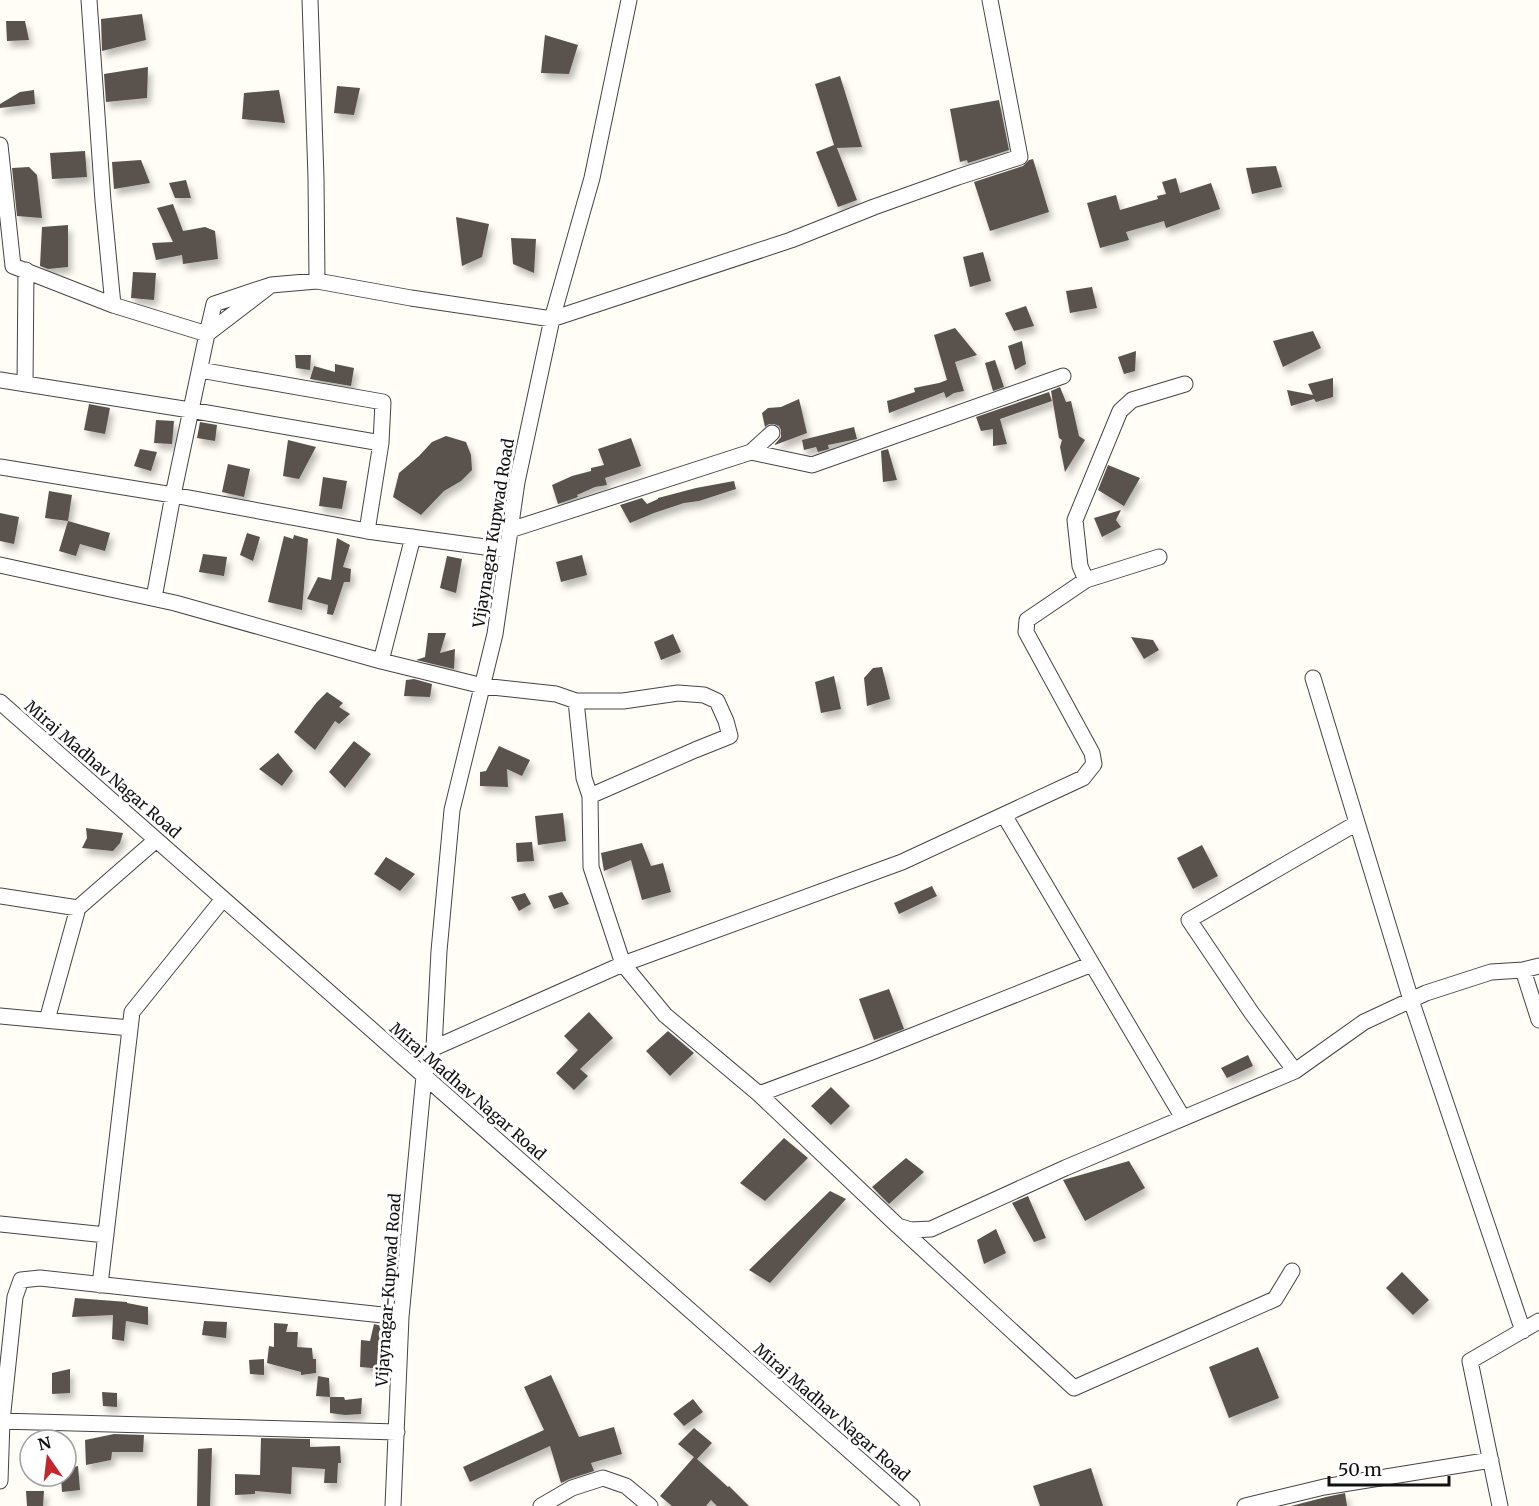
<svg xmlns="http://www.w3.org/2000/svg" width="1539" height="1506" font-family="Merriweather,serif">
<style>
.building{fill:#5a524d;filter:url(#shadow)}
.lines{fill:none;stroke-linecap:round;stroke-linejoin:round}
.minor-casing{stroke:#444;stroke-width:17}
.minor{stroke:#fff;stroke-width:15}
.labels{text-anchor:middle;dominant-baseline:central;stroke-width:6;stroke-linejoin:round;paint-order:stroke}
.street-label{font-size:16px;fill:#111;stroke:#fff}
</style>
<defs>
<filter id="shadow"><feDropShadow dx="3.5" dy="6" stdDeviation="3" flood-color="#0004"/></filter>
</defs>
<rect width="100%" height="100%" fill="#fffdf5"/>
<path class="building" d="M 142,14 L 146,40 L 102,51 L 101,19 Z
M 6,21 L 25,21 L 29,40 L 7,41 Z
M 545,35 L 578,45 L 569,74 L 541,73 Z
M 148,67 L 147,98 L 106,102 L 104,74 Z
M 840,76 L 862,147 L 837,148 L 857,200 L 838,207 L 816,152 L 834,145 L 815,84 Z
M 337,86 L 360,88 L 354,115 L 334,113 Z
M 34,90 L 35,104 L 0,108 L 0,104 L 20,92 Z
M 279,90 L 285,123 L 242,119 L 244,93 Z
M 999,100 L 1009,150 L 968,163 L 967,160 L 960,162 L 950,109 Z
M 85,151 L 87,177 L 52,179 L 50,153 Z
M 1033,159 L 1049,212 L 990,231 L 974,182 L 1023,166 L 1029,160 Z
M 141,160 L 150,183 L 114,189 L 112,162 Z
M 1276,166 L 1282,187 L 1252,194 L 1246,168 Z
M 29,167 L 37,175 L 42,218 L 17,216 L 12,168 Z
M 1176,178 L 1180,193 L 1211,183 L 1220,209 L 1166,228 L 1164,221 L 1126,232 L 1129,240 L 1100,248 L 1087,203 L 1116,195 L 1120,210 L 1158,199 L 1157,196 L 1166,194 L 1162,182 Z
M 186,180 L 191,198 L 175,198 L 169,183 Z
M 173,204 L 183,231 L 205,227 L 215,231 L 218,259 L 183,264 L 182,255 L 156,260 L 152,243 L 173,242 L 157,208 Z
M 456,217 L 489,224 L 482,257 L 462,266 Z
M 68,225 L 68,267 L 48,269 L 40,266 L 42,227 Z
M 511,238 L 536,239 L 534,273 L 513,264 Z
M 983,252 L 991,281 L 970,287 L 963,257 Z
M 133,272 L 156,273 L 154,300 L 131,298 Z
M 1092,287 L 1097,308 L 1070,313 L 1066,291 Z
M 1026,306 L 1034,326 L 1014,331 L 1005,313 Z
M 955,328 L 977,355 L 955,362 L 964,391 L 954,393 L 946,398 L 944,392 L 889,413 L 887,401 L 915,392 L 914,388 L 939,383 L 947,380 L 934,335 Z
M 1313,331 L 1321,348 L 1283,367 L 1273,341 Z
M 1022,341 L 1026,364 L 1015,370 L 1008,346 Z
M 1136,351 L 1135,371 L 1124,374 L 1118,357 Z
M 295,355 L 311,355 L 310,370 L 296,368 Z
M 995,360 L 1004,387 L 993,391 L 985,363 Z
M 335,364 L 354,368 L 351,386 L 310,379 L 314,366 L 335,372 Z
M 1333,378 L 1333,397 L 1316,402 L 1314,399 L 1291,406 L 1287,390 L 1313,395 L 1308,384 Z
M 1060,387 L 1066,402 L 1071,401 L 1079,436 L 1085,440 L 1065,472 L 1060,447 L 1062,440 L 1059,438 L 1051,391 Z
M 1049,392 L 1052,401 L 1000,419 L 1007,444 L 993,446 L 993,429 L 981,431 L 976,417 Z
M 799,399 L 807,433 L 775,445 L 775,444 L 781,437 L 781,430 L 779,426 L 774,424 L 769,424 L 765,427 L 762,413 L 768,408 L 781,407 Z
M 89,404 L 110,408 L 105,434 L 84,430 Z
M 156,420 L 174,421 L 172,444 L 154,443 Z
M 200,422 L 217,425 L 215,441 L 197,438 Z
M 854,427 L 857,439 L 828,445 L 829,449 L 818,452 L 816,447 L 804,450 L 802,440 Z
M 446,436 L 466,442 L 471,455 L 472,470 L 461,481 L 444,491 L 421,515 L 393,497 L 399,473 L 419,456 L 432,442 Z
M 631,438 L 641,466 L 605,478 L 607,485 L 595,487 L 577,495 L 578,497 L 558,504 L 552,485 L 572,476 L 591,471 L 591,468 L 604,465 L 598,449 Z
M 288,440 L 316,447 L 299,479 L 283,476 Z
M 140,449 L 157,452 L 151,471 L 134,466 Z
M 888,449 L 897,480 L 883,482 L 881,451 Z
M 228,464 L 250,469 L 244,497 L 222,492 Z
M 1108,465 L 1140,478 L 1124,506 L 1098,490 Z
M 323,477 L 347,481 L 342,509 L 319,506 Z
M 734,481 L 736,489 L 699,501 L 684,503 L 654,513 L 630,523 L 620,505 L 642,498 L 647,504 L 658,499 L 658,498 L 696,488 Z
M 49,491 L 72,495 L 68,521 L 45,518 Z
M 1121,510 L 1116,520 L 1121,527 L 1102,537 L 1094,518 Z
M 0,513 L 19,517 L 14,544 L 0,541 Z
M 68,521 L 110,533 L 105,551 L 80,544 L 76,556 L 59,551 Z
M 247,533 L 260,537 L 253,561 L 240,555 Z
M 294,535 L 308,539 L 302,610 L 268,602 L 284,536 L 293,539 Z
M 337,538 L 350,545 L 343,567 L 351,569 L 350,582 L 344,582 L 333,615 L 327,614 L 328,605 L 307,599 L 318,577 L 331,580 Z
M 203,554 L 227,557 L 224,576 L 199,572 Z
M 582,555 L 587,575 L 561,582 L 556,562 Z
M 447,556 L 462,559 L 456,593 L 440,588 Z
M 428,633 L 446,633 L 440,653 L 455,649 L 454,669 L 416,660 L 425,657 Z
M 673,634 L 681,652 L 661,660 L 654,642 Z
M 1131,637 L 1153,640 L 1159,650 L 1144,659 Z
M 882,667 L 890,699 L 867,706 L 864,678 L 873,668 Z
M 834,676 L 841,709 L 821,713 L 815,682 Z
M 414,679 L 432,684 L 430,697 L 404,696 L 406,680 Z
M 327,692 L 343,703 L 339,707 L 350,714 L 339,724 L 335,721 L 315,750 L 294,732 L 317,702 Z
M 354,741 L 371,754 L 345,788 L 329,772 Z
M 499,746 L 530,760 L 522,776 L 507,769 L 508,787 L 480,786 L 480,772 L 486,771 Z
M 278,753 L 293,771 L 282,786 L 259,769 Z
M 563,813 L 566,841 L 538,845 L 535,816 Z
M 86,828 L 123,833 L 120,843 L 113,851 L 82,848 L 87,838 Z
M 532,842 L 534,861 L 517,862 L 516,843 Z
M 642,843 L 651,866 L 663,863 L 671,892 L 642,900 L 631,860 L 604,871 L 601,853 Z
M 1202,845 L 1218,876 L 1193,889 L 1177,858 Z
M 386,857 L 415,874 L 400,891 L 374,874 Z
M 932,886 L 937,896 L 899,914 L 894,903 Z
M 562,892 L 569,904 L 554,909 L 548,896 Z
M 525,893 L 531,904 L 519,911 L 511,897 Z
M 889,989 L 904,1029 L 874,1040 L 859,999 Z
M 589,1012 L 613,1038 L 580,1069 L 588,1076 L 574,1090 L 556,1073 L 578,1050 L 564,1036 Z
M 668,1031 L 694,1053 L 670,1076 L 646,1051 Z
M 1248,1055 L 1253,1066 L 1227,1078 L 1221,1068 Z
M 831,1087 L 850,1106 L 831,1125 L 811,1106 Z
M 784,1138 L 808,1158 L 765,1201 L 740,1183 Z
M 906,1158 L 924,1172 L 889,1204 L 872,1187 Z
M 1129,1161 L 1145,1188 L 1085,1221 L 1063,1180 Z
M 830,1191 L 846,1199 L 770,1283 L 749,1270 Z
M 1028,1196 L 1046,1238 L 1034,1242 L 1012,1203 Z
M 996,1229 L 1006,1253 L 984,1264 L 977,1240 Z
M 1402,1272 L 1429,1300 L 1413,1315 L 1386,1288 Z
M 75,1298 L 127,1302 L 127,1303 L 148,1307 L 148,1325 L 126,1321 L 124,1341 L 112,1339 L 113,1315 L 72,1317 Z
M 204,1321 L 227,1322 L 226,1338 L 202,1335 Z
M 274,1323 L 288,1324 L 286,1332 L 298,1332 L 297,1347 L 312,1348 L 313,1359 L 316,1359 L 316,1373 L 301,1375 L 301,1372 L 267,1363 L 269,1346 L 274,1347 Z
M 374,1324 L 389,1328 L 386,1341 L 384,1369 L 360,1367 L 361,1340 L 370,1341 Z
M 1258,1347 L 1279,1398 L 1229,1418 L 1209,1367 Z
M 264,1359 L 264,1375 L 250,1374 L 249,1360 Z
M 70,1369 L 70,1393 L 52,1394 L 52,1373 Z
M 551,1375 L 579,1437 L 614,1427 L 622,1454 L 591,1463 L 594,1471 L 569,1479 L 561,1483 L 550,1446 L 470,1482 L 463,1467 L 544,1430 L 524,1387 Z
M 318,1376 L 329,1378 L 330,1397 L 316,1396 Z
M 102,1392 L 117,1393 L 117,1407 L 103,1406 Z
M 330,1397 L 344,1397 L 345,1400 L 362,1398 L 361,1414 L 345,1415 L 330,1413 Z
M 693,1399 L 703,1412 L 684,1426 L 673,1414 Z
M 694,1428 L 712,1443 L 697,1459 L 728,1487 L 729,1486 L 749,1506 L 717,1506 L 711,1500 L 706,1506 L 672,1506 L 660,1496 L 694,1457 L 678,1444 Z
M 114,1434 L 144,1435 L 143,1452 L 112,1452 L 111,1460 L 86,1465 L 85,1440 Z
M 261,1438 L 310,1439 L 310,1447 L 340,1446 L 341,1463 L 338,1463 L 337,1483 L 324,1483 L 325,1469 L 292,1467 L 291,1494 L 255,1491 L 255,1494 L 235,1495 L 235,1474 L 260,1475 Z
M 212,1448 L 210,1506 L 197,1506 L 198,1449 Z
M 78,1466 L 80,1490 L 62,1492 L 61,1476 L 66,1476 L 66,1469 Z
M 1091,1468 L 1103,1506 L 1040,1506 L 1033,1486 Z
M 26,1491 L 44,1491 L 43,1506 L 27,1506 Z
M 1345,1493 L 1347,1506 L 1291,1506 L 1326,1497 Z"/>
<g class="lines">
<defs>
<path id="minor" d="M 89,0 L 103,201 L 113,305 L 207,334 L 173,495 L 154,598
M 310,0 L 316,178 L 317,281
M 0,145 L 13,266 L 113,305
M 271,285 L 207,334 L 214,304 L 271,285 L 317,281 L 411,298 L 552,319 L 791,240 L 874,207 L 958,177 L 1020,157 L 990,0
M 200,370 L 383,402 L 381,443
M 0,380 L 190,410 L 381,443 L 367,531
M 25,384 L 26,270
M 751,452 L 812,465 L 1063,376
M 0,467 L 173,495 L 367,531 L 507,550
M 510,530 L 751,452 L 772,433
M 0,565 L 175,603 L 381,661 L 483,686 L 556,694 L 576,701 L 623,701 L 678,693 L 704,695 L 717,701 L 726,721 L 730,736 L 695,750 L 590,796
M 1086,580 L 1080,566 L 1075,520 L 1120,411 L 1132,400 L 1185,384
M 381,661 L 413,537
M 1313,678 L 1411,1000 L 1523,1331
M 576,701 L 584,778 L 590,796 L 591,867 L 623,964 L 665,1015 L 759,1094 L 898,1226 L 911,1230 L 931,1229 L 1065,1168 L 1295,1071 L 1364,1022 L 1426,993 L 1491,972 L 1523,970 L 1539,966
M 0,702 L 912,1506
M 1004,815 L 1183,1118
M 0,896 L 78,908 L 156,840
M 1523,970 L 1539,1020
M 0,1016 L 130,1028
M 47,1020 L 78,908
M 434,1048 L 623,964 L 902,862 L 1083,778 L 1094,764 L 1092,753 L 1026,632 L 1027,620 L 1086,580 L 1159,557
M 1295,1071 L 1251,1012 L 1189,920 L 1357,823
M 759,1094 L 869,1053 L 1092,964
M 0,1224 L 106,1235
M 898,1226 L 1074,1388 L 1275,1299 L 1292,1271
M 100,1285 L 132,1012 L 223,899
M 0,1421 L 397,1432
M 0,1481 L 2,1421 L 15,1297 L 21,1280 L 40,1278 L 401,1317
M 393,1506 L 401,1317 L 424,1076 L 434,1048 L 439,951 L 452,810 L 495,634 L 517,482 L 552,319 L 592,178 L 629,0
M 541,1506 L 572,1488 L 603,1478 L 626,1486 L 650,1506
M 1245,1506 L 1324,1487 L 1491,1460
M 1500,1506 L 1470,1361 L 1539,1321"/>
</defs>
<use href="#minor" class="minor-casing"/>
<use href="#minor" class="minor"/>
</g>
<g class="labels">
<g class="street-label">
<text transform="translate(493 533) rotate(-81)">Vijaynagar Kupwad Road</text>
<text transform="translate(103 769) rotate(41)">Miraj Madhav Nagar Road</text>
<text transform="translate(468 1091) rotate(41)">Miraj Madhav Nagar Road</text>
<text transform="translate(388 1290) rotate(-86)">Vijaynagar-Kupwad Road</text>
<text transform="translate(832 1412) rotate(41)">Miraj Madhav Nagar Road</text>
</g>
</g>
<g transform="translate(48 1458) rotate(346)"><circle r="28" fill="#ffffff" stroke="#a0a0a0" stroke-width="1.5"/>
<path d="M0-4.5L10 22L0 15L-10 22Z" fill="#c4262e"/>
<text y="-9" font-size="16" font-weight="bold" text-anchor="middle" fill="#111111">N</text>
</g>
<path d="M1329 1476v9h120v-9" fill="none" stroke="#111111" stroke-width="3"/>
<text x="1338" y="1476" font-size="18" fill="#111111" stroke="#ffffff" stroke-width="4.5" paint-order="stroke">50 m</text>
</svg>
